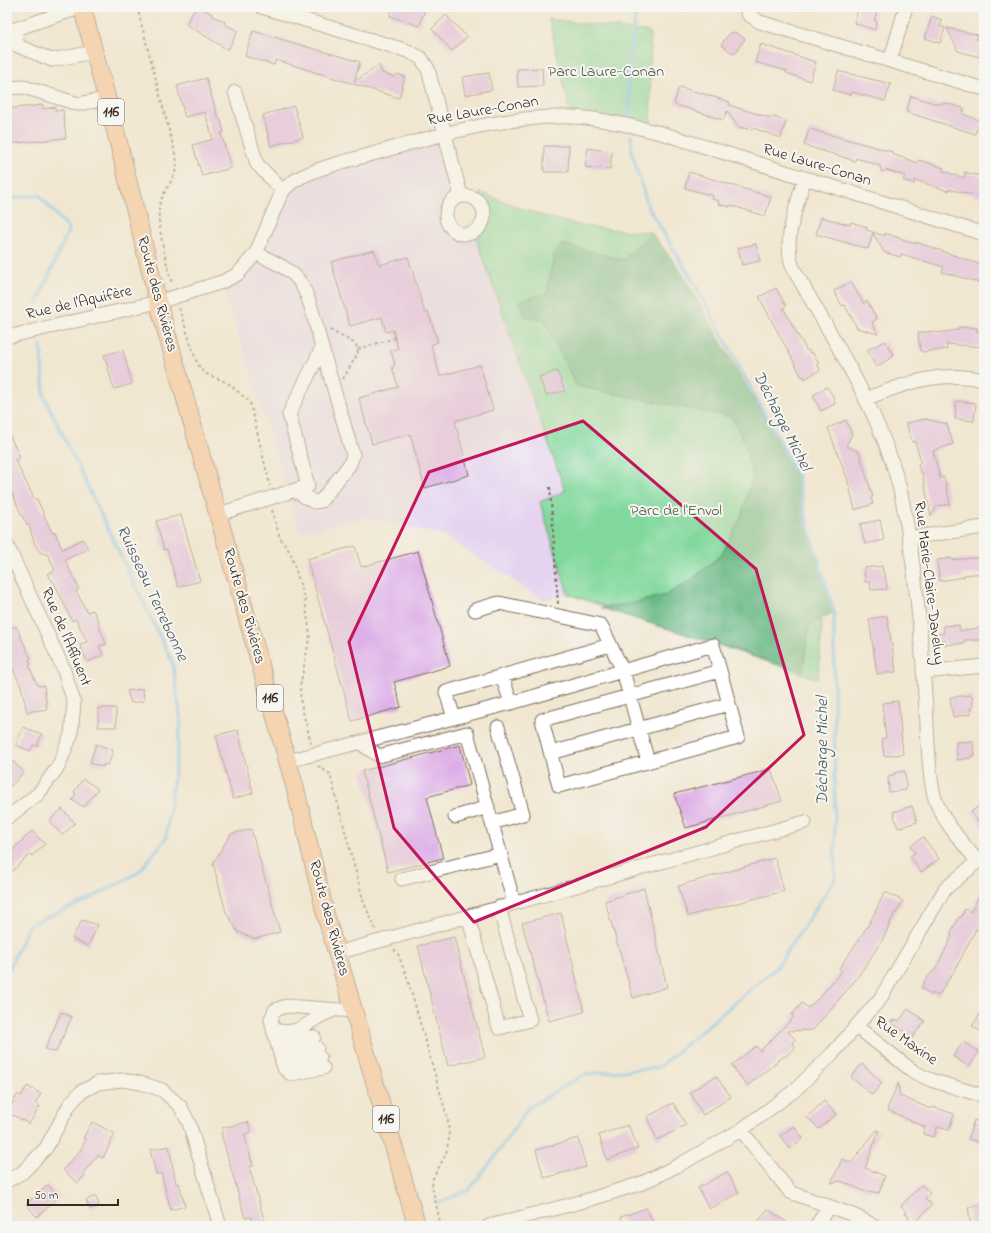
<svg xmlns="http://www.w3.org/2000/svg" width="991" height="1233" font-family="'Indie Flower',sans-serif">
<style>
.built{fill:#e5d3f0}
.green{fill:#80d89c;stroke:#5e815d}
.forest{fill:#68b884;stroke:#527151}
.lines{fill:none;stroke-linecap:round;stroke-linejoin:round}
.stream{stroke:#78bff0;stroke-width:3.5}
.building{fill:#ddade7}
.minor-casing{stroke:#7b6c5d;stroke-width:15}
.major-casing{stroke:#7b6c5d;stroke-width:19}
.path{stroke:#7b6c5d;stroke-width:2;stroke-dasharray:3 3;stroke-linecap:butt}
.minor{stroke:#fff;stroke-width:13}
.major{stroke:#f9bc8a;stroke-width:17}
.marked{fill:none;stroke:#c2185b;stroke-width:3;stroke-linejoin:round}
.labels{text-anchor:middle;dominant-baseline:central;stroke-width:4;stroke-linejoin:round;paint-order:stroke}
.shield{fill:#f6f6f2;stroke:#73675e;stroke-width:1}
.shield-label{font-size:15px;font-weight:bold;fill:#3b2a1e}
.park-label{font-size:16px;fill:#4c563e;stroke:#f6f6f2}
.street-label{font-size:16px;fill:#3b2a1e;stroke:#f6f6f2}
.water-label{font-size:17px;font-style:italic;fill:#4d575d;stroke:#f6f6f2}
</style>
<rect width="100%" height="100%" fill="#f6f6f2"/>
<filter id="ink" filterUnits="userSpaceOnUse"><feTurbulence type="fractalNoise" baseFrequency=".025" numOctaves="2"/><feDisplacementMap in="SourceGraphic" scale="8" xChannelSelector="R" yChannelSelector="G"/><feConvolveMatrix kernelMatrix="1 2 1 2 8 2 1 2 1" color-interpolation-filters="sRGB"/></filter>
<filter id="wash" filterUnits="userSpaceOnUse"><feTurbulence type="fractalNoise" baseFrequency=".012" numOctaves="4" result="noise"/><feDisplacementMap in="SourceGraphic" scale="16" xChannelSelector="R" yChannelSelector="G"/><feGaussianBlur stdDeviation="0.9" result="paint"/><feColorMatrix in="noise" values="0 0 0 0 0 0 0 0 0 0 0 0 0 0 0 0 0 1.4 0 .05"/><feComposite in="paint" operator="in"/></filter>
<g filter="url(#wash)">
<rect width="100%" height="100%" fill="#f1e7d1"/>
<path class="built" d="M 445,133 L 456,198 L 446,209 L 447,222 L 456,232 L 465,234 L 474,232 L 565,491 L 540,503 L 568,594 L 543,600 L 443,535 L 363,518 L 300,532 L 222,282 L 242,269 L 281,194 L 301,177 Z"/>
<path class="green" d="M 549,19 L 650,32 L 651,131 L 571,118 Z
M 480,192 C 510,204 543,218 575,224 C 600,229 625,231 651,232 L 770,446 L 814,579 L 822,629 L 818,679 L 568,594 L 540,502 L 565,491 L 474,232 L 480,226 L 483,220 L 483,211 L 479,202 Z"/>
<path class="forest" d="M 651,232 L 678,267 L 797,474 L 809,530 L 834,612 L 809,625 L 803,671 L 601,608 L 634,603 L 666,595 L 691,580 L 722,554 L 741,517 L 753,475 L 743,439 L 732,417 L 576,386 L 544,319 L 526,317 L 519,301 L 547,293 L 554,253 L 562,244 L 623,260 Z"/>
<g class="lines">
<path class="stream" d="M 630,116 L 628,76 L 636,7
M 7,199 L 39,195 L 69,229 L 37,303
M 7,973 L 29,925 L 90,899 L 139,872 L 166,838 L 181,721 L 173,664 L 44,396 L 41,345
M 439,1202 L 469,1190 L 494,1158 L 528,1108 L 585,1074 L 658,1068 L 777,967 L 835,879 L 834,612 L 805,515 L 797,474 L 697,288 L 648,207 L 632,153 L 631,136"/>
</g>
<g id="blocks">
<path class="building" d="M 196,7 L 200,7 L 212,14 L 211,15 L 225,22 L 224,24 L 238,31 L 228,50 L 186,24 Z
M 393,7 L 426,7 L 419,26 L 390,16 Z
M 859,7 L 877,12 L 874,20 L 877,21 L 875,30 L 854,23 Z
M 446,15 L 467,37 L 452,51 L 432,29 Z
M 932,16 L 942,20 L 940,26 L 945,28 L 940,43 L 925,38 Z
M 947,28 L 978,35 L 976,39 L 983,41 L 979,57 L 958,51 Z
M 253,31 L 360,62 L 354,82 L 379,65 L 382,73 L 394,77 L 398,74 L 405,77 L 399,98 L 276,60 L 274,65 L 245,56 Z
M 735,32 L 745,39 L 734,54 L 721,45 L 729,34 Z
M 761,44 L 816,62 L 810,81 L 786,73 L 787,71 L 755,62 Z
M 542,68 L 543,86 L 518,87 L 517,69 Z
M 838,71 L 891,84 L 885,101 L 852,92 L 851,95 L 833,90 Z
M 489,73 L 492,90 L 465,95 L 462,77 Z
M 206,78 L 218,118 L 220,118 L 224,132 L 221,133 L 231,168 L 202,176 L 193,145 L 213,139 L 205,112 L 185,117 L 177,86 Z
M 679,87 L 711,96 L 730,102 L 729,105 L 770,118 L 770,116 L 786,121 L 781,138 L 753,128 L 752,130 L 738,127 L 727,111 L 723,120 L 674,104 Z
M 911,96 L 937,104 L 945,103 L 964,108 L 963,114 L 984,122 L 984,132 L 976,130 L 975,134 L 906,112 Z
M 43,105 L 43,109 L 55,107 L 55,111 L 63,110 L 66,138 L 7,144 L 7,109 Z
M 294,106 L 303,137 L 271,146 L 263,115 Z
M 809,129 L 893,152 L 892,154 L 918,163 L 919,160 L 944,168 L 943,171 L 964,178 L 965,172 L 984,177 L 984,198 L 949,189 L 948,191 L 915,180 L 914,184 L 903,180 L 905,176 L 886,170 L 882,172 L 880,166 L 875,164 L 856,158 L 855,161 L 804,145 Z
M 544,146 L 569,146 L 568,172 L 544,172 Z
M 588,148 L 612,152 L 610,169 L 585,167 Z
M 689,172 L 771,197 L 765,216 L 730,205 L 730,207 L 718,204 L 719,201 L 712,199 L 713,196 L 685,188 Z
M 821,217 L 850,225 L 851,222 L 867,227 L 866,230 L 885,236 L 885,233 L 916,244 L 916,242 L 979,264 L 982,255 L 984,256 L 984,284 L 942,272 L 944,267 L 901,254 L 900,257 L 884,252 L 873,233 L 868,249 L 816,234 Z
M 756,244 L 760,261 L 742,265 L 738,248 Z
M 374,250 L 379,265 L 408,257 L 425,313 L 428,312 L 438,342 L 431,345 L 440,376 L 480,365 L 493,410 L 455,421 L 469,475 L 425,488 L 410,434 L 372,444 L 359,398 L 398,387 L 392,367 L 395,365 L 391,351 L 398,349 L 393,330 L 386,332 L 382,317 L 350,326 L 331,262 Z
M 851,282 L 863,303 L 867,301 L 877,319 L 872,322 L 878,334 L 857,328 L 845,305 L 842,306 L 834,291 Z
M 776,288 L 786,306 L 783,308 L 807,351 L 809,350 L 810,353 L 812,352 L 819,363 L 817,364 L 820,370 L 805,379 L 804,376 L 802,377 L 759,297 Z
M 959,327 L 977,328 L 976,331 L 984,331 L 983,347 L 946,344 L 947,349 L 923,352 L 920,350 L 918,333 L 935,331 L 935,333 L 958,330 Z
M 885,341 L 894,356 L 876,367 L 867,350 Z
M 123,350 L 132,384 L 114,389 L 104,355 Z
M 557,371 L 565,391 L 546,395 L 539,377 Z
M 827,387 L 833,396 L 835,404 L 821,411 L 813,395 Z
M 956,401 L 976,403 L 974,421 L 955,419 Z
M 925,419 L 947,424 L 953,444 L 933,451 L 940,478 L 944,477 L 950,504 L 937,506 L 931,516 L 922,472 L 920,472 L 918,465 L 921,461 L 915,441 L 912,442 L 906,423 Z
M 846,420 L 852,434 L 846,446 L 859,452 L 873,497 L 871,497 L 873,504 L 855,510 L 847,478 L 828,428 Z
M 7,430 L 20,457 L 15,460 L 35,500 L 37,499 L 52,533 L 55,532 L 62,549 L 83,539 L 88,549 L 65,560 L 79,589 L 76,591 L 87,612 L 93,610 L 99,622 L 98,623 L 106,644 L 99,646 L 103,655 L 87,662 L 80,645 L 87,642 L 76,619 L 72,621 L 55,584 L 47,574 L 55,570 L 48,555 L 40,552 L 35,545 L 29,525 L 27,525 L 25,520 L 24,520 L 7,482 Z
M 181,515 L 200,581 L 178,587 L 167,549 L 164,550 L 156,521 Z
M 880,520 L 884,540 L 865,544 L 860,524 Z
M 355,546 L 361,567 L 418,551 L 450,666 L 394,682 L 401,707 L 352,721 L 307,559 Z
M 984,557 L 984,573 L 964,575 L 964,577 L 940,581 L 937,562 L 938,560 L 951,558 L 951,560 Z
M 882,566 L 883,573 L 885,573 L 887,589 L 871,590 L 870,582 L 865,582 L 864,568 Z
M 887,616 L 896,672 L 877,674 L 869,619 Z
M 959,625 L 960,631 L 984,627 L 984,640 L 964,640 L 964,643 L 945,645 L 945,640 L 937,640 L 937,634 L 944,633 L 943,626 Z
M 16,626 L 31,659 L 29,660 L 31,665 L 29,666 L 38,686 L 44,685 L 47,709 L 27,712 L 21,686 L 7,657 L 7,655 L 12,652 L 7,643 L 7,630 Z
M 143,689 L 144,701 L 131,703 L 127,691 Z
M 972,695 L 973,707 L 970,708 L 971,714 L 953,717 L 950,697 Z
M 898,701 L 903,754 L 884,756 L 882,739 L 886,738 L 882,703 Z
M 98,708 L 116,708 L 116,727 L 98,727 Z
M 23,727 L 42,734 L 37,746 L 33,745 L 30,751 L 16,745 Z
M 238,730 L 253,793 L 233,799 L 216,735 Z
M 973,741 L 975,756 L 971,756 L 971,758 L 957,760 L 956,742 Z
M 96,744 L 113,750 L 108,765 L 104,764 L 103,767 L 90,763 Z
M 460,745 L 470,785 L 427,797 L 443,858 L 388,872 L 362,771 Z
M 7,756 L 24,772 L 7,790 Z
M 771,769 L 782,801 L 686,828 L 674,794 Z
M 905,771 L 906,790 L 889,792 L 888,776 L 894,775 L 894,773 Z
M 83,779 L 98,789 L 84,807 L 72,800 L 76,794 L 74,792 Z
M 984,802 L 984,829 L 971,812 Z
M 912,806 L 917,822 L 898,828 L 893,812 Z
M 62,809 L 75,823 L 62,835 L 49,821 Z
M 251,829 L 280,932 L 255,939 L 238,932 L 226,912 L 213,863 L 231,834 Z
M 32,831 L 45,844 L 32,856 L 30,854 L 7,876 L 7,856 Z
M 923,837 L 939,859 L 921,872 L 910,856 L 915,853 L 910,846 Z
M 775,858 L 784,891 L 688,916 L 678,886 Z
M 984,886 L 984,918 L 978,930 L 976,929 L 956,968 L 938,996 L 933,993 L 932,995 L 921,988 L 926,979 L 932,972 L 933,973 L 947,947 L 952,935 L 950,934 L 959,917 L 961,918 L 965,909 L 971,912 Z
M 644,888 L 667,987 L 633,998 L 605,901 Z
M 885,892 L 903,901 L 896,913 L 895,912 L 883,939 L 857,978 L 813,1030 L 787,1031 L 795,1039 L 792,1043 L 796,1047 L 785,1057 L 784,1056 L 747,1086 L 732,1065 L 756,1046 L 760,1051 L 794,1017 L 792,1015 L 802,1003 L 808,1008 L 816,1001 L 842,971 L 839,969 L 869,924 Z
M 561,913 L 584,1012 L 549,1021 L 522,923 Z
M 82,920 L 98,925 L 88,946 L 72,939 Z
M 454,937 L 485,1057 L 448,1066 L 418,946 Z
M 984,1008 L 984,1033 L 972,1026 Z
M 908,1009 L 925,1021 L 912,1038 L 890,1021 L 900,1020 Z
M 61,1012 L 72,1017 L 56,1052 L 45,1049 Z
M 963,1042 L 979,1052 L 969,1067 L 953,1056 Z
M 862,1064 L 882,1083 L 872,1095 L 851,1077 Z
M 716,1076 L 731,1097 L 703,1115 L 690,1092 Z
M 898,1083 L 900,1096 L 931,1109 L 933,1107 L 954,1114 L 949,1130 L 937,1127 L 934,1137 L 923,1134 L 925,1127 L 887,1110 Z
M 27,1086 L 41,1094 L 35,1103 L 40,1106 L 29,1124 L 7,1112 L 18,1094 L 21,1096 Z
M 824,1101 L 836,1114 L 819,1129 L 807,1117 Z
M 673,1103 L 686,1125 L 657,1140 L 647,1117 Z
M 974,1120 L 984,1124 L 984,1144 L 968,1139 Z
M 92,1122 L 115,1134 L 103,1158 L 98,1155 L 83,1173 L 85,1175 L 78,1183 L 63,1170 L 80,1151 L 86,1139 L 83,1138 Z
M 248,1122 L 251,1132 L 244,1134 L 253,1166 L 249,1167 L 266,1226 L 253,1226 L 251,1217 L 245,1218 L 221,1133 L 223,1132 L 222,1128 Z
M 628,1125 L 638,1148 L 607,1160 L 599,1135 Z
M 794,1126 L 803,1138 L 790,1149 L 780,1136 Z
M 877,1130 L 879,1131 L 865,1168 L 885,1176 L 879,1193 L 868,1191 L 866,1192 L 841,1181 L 831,1183 L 842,1159 L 851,1163 Z
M 578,1138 L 586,1167 L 544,1178 L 536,1150 Z
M 169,1146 L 176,1184 L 179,1183 L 185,1206 L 171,1210 L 161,1173 L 156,1174 L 150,1150 Z
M 727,1172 L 739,1193 L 709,1209 L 698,1188 Z
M 48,1185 L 59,1197 L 37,1217 L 26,1204 Z
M 921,1185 L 930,1193 L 925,1199 L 932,1205 L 914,1224 L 908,1218 L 909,1216 L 905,1213 L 907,1212 L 901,1206 Z
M 96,1196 L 99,1205 L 90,1209 L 86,1200 Z
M 982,1204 L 984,1226 L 971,1226 L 968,1207 Z
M 646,1208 L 655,1226 L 624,1226 L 621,1217 Z
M 768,1209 L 792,1226 L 755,1226 Z"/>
</g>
</g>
<g filter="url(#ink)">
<use href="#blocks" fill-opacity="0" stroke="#7b6c5d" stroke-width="1"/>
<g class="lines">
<defs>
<path id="minor" d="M 82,7 L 15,29 L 18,46 L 52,60 L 94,52
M 262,7 L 408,51 L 421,58 L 428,69 L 461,196
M 746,7 L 748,14 L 760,22 L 984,89
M 890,61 L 906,7
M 7,88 L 24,87 L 78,104 L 107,99
M 235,92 L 257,164 L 283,191
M 804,179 C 797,208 782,239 793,268 C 832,338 883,415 901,494 C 916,564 921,638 926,709 C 928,733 928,784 937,804 C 946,825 963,843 977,861
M446 215a19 19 0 1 1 38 0a19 19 0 1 1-38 0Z
M 7,337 L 158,302 L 222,282 L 238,274 L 256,253 L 281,194 C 286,186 293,181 301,177 C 325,165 352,160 376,153 C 434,136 493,119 554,117 C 590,115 627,125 661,133 L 984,234
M 865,399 C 906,383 940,370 984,380
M 295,491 L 314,502 L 321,501 L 350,464 L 353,455 L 322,348
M 219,514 L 308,486 L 289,414 L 322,348 C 316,327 310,290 294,275 C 283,265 269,260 256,253
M 909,538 L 984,527
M 7,545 L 63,668 L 74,702 L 71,735 L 58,767 L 38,794 L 7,818
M 475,610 L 499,603 L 601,625 L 623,671 L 648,762
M 923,672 L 984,666
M 502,676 L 610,645
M 454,718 L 446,692 L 502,676 L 511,703
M 360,743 L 379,756 L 467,733 L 514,903
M 551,753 L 729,704
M 288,761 L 511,703 L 713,645 L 738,737 L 559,786 L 542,720 L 720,671
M 455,817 L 488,807
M 492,823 L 523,814 L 498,727
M 402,879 L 501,854
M 468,916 L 499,1028 L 530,1020 L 499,907
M 337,953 L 805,822
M 857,1027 L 914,1072 L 931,1080 L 984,1096
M 273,1029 C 301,1039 308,1018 332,1011
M 276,1037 L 284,1041 L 314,1037
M 279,1049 L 287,1053 L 317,1048
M 282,1062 L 291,1064 L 320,1058
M 323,1068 L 291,1074 L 284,1068 L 273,1029 L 271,1019 L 275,1010 L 286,1006 L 354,1011
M 741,1130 L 790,1192 L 853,1215 L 875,1226
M 7,1181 L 23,1172 L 46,1148 L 70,1104 L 81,1092 L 98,1083 L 122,1080 L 141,1083 L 162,1090 L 180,1106 L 189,1123 L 220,1226
M 489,1226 L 588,1200 L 642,1183 L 679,1165 L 741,1130 L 794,1091 L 832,1054 L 880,999 L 945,889 L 984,856
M 816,1226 L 828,1208"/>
<path id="major" d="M 82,7 L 113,121 L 158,302 L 296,791 L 326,916 L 417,1226"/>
</defs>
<use href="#minor" class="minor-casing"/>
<use href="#major" class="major-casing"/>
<path class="path" d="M 137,7 L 177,161 C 177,178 165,187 160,203 C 155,220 167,265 172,284
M 179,308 L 197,363 L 204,373 L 228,383 L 250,402 L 270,486
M 330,330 L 356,344 L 358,353 L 343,379
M 358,349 L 395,338
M 550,487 L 558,604
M 272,510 L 280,538 L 290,552 L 305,600 L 310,635 L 300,687 L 301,704 L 311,743
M 318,766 L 330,774 L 364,903 L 376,930
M 394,949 L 398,954 L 407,977 L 448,1120 L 449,1138 L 446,1154 L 433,1178 L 432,1187 L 441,1226"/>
<use href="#minor" class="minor"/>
<use href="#major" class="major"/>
</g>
</g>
<path d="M0 0H991V1233H0ZM 583,421 L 756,569 L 804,735 L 706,827 L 474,922 L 394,828 L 349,642 L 429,472 Z" fill="#f1e7d1" fill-opacity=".55" fill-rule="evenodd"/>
<path class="marked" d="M 583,421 L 756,569 L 804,735 L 706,827 L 474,922 L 394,828 L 349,642 L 429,472 Z"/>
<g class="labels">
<g class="shield">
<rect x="98" y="99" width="26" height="26" rx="3"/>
<rect x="257" y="685" width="26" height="26" rx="3"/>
<rect x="373" y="1106" width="26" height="26" rx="3"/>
</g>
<g class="shield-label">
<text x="111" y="112">116</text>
<text x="270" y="698">116</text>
<text x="386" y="1119">116</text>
</g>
<g class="park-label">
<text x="606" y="72">Parc Laure-Conan</text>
<text x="676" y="511">Parc de l'Envol</text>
</g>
<g class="street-label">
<text transform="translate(483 111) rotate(-10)">Rue Laure-Conan</text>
<text transform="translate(817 165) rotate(17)">Rue Laure-Conan</text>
<text transform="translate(157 294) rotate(75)">Route des Rivières</text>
<text transform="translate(79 303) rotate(-13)">Rue de l'Aquifère</text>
<text transform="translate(929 583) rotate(83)">Rue Marie-Claire-Daveluy</text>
<text transform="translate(244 606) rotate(74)">Route des Rivières</text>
<text transform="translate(66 637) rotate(67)">Rue de l'Affluent</text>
<text transform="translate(329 918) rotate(75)">Route des Rivières</text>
<text transform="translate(906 1041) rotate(35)">Rue Maxine</text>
</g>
<g class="water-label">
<text transform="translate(782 421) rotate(63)">Décharge Michel</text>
<text transform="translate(152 593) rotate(65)">Ruisseau Terrebonne</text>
<text transform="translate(822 751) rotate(-90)">Décharge Michel</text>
</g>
</g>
<rect width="991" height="1233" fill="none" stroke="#f6f6f2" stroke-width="24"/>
<path d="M28 1199v6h90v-6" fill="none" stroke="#3b2a1e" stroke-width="2"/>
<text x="34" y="1199" font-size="12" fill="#3b2a1e" stroke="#f6f6f2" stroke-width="3" paint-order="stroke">50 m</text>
</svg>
